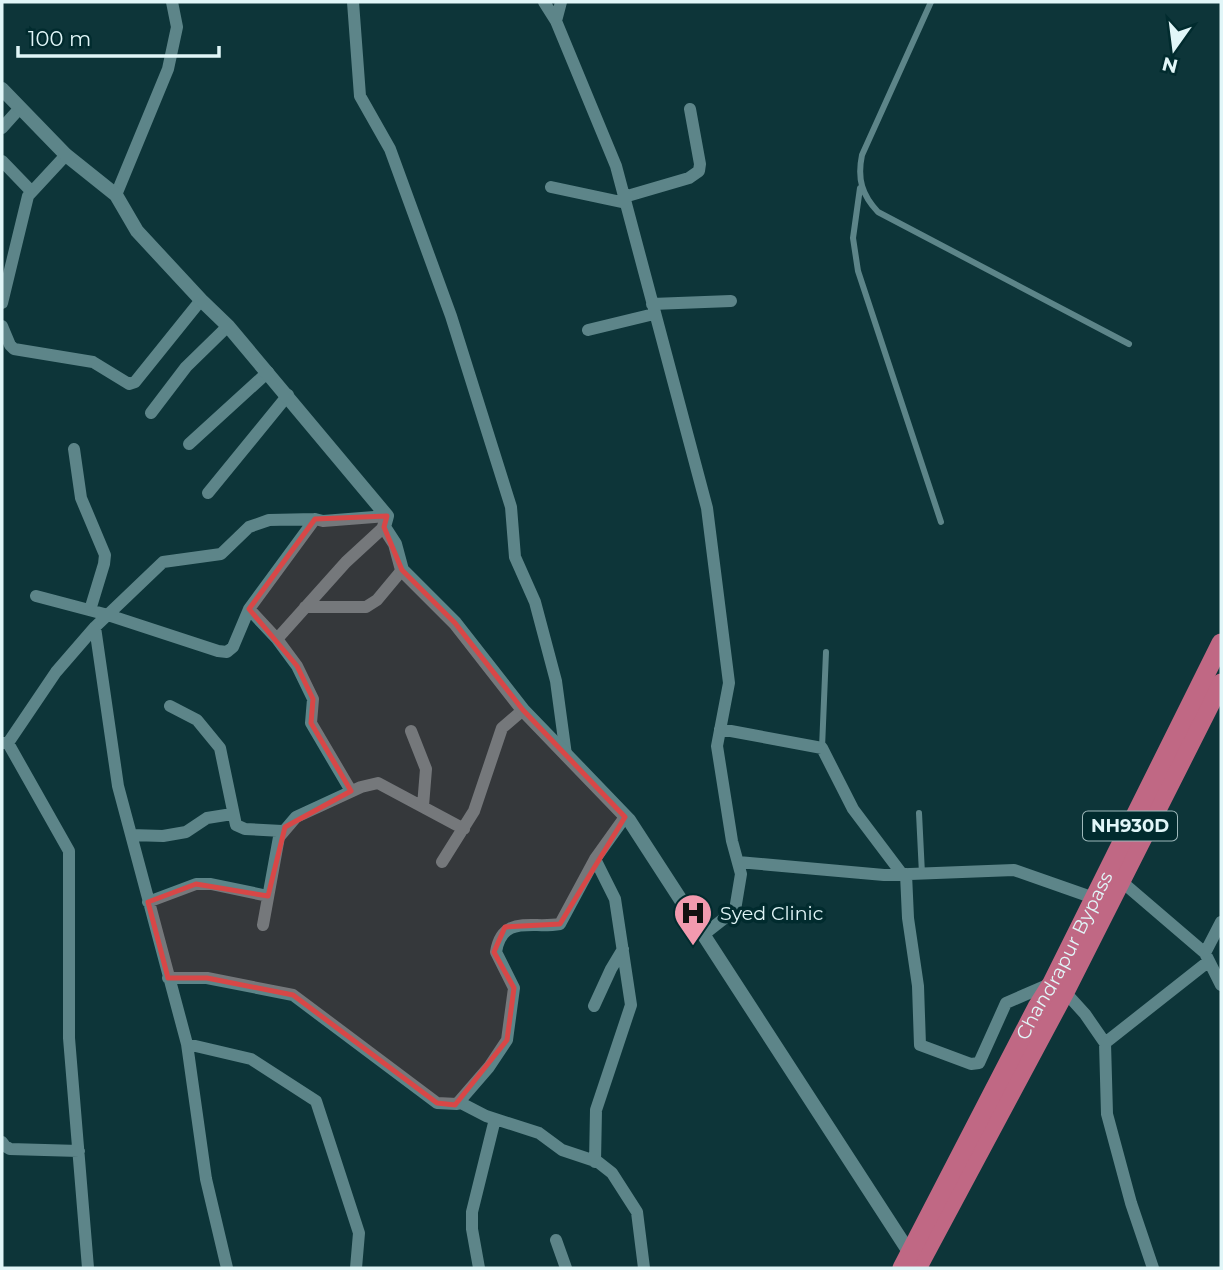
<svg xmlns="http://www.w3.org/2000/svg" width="1223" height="1270" font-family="Montserrat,sans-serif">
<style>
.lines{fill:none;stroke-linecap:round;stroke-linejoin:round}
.service{stroke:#5d8589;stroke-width:6}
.minor{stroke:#5d8589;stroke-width:12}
.tertiary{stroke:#5d8589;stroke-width:14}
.trunk{stroke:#c06884;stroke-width:19}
.marked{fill:#d84747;fill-opacity:0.2;stroke:#d84747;stroke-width:5;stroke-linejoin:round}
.labels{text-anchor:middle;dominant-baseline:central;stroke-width:7;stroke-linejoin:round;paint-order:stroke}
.shield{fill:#012b2e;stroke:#9eb9bb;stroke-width:2}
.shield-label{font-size:18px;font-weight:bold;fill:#e1f6f8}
.poi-label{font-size:19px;fill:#e1f6f8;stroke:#012b2e;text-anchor:start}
.street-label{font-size:19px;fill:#e1f6f8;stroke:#012b2e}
</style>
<rect width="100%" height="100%" fill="#0d3539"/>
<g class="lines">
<path class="service" d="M 931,2 L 862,155 C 857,179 862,195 878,212 L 1129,344
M 860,188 L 853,238 L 858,271 L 941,522
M 822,748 L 826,652
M 919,813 L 922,874"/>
<path class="minor" d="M 353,2 L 360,96 L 390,149 L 451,316 L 511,507 L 515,557 L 535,602 L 556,681 L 566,755
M 544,2 L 556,21
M 561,2 L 556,21 L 616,166 L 707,508 L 729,683 L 717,746 L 732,841 L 741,874 L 735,910 L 703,935
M 2,128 L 19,109
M 2,161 L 31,191
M 551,187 L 626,203
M 116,195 L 168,69 L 177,27 L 172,2
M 624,197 L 689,178 L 699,171 L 700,164 L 690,109
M 2,303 L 28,196 L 66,155
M 652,304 L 731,301
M 2,326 L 10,345 L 14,349 L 93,362 L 129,384 L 135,382 L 201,300
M 588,330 L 654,314
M 151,413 L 186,367 L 228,326
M 189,444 L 268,372
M 74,449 L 81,498 L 105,555 L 104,564 L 90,610
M 208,493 L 288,395
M 36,596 L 108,615 L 218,651 L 227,652 L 233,647 L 249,609 L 315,519
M 305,607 L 366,607 L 377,600 L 402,570
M 249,609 L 277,639 L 297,666 L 313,699 L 311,723 L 351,791
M 277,639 L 346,562 L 384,527
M 170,706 L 197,720 L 220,748 L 236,825 L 245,829 L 282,831
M 720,729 L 822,748 L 853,809 L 902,874
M 411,731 L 426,769 L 423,806
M 2,743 L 8,743 L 56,672 L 95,627
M 8,743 L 69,851 L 69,1038 L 88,1268
M 131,835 L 163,836 L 186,832 L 207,818 L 232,814
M 442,862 L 474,811 L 502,728 L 523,710
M 738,862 L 884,875 L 1014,870 L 1094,898
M 906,874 L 908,918 L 918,986 L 920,1045 L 971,1064 L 979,1063 L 1006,1003 L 1052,983 L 1065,992 L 1085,1014 L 1105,1043 L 1107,1114 L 1131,1203 L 1153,1268
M 1121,881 L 1205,953 L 1221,985
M 148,902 L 196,884 L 211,884 L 268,896
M 263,925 L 279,837 L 296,817 L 361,787 L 378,783 L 464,829
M 1205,953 L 1221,922
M 168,978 L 207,978 L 293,995 L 437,1103 L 457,1104 L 489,1067 L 507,1040 L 514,988 L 496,952 C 502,914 532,929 560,924 L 595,859 L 625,817
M 594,1006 L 611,969 L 623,949
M 1105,1043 L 1209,961
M 187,1044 L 118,786 L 95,627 L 163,562 L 221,554 L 249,527 L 269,520 L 315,519 L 323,521 L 387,516
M 459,1102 L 486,1116 L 539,1133 L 562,1150 L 598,1162 L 612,1173 L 637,1212 L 644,1268
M 2,1142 L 5,1146 L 10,1149 L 79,1151
M 595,1162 L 596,1110 L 631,1005 L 615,899 L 595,859
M 556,1240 L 566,1268
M 227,1268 L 206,1179 L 187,1044 L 251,1059 L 316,1101 L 359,1233 L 356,1268
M 479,1268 L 472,1229 L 472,1212 L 495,1119"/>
<path class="tertiary" d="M 2,89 L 66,155 L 116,195 L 137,231 L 201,300 L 228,326 L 387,516 L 384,527 L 395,544 L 402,570 L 455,623 L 523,710 L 629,820 L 913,1258"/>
<g class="trunk">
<path d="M 920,1263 L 1065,992 L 1221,683"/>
<path id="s1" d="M 902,1268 L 1037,1007 L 1052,983 L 1221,643"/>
</g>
</g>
<path class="marked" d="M 387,516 L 384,527 L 402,570 L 455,623 L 523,710 L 625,817 L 560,924 L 505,927 L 494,952 L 514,988 L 507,1040 L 455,1105 L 437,1103 L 293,995 L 207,978 L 168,978 L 148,902 L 196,884 L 268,896 L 285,827 L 351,791 L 311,723 L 313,699 L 297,666 L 249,609 L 315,519 Z"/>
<defs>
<symbol id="hospital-pin" viewBox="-11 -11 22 30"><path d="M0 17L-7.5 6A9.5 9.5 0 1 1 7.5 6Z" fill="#f29aaf" stroke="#012b2e"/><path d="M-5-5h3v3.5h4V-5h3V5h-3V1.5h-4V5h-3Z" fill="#111"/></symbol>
</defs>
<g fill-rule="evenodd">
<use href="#hospital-pin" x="671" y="891" width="44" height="60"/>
</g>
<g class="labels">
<rect class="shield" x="1083" y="811.5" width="94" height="29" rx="5"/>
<g class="shield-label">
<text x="1130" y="826">NH930D</text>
</g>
<g class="poi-label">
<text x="720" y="913">Syed Clinic</text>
</g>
<g class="street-label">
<text stroke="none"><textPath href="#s1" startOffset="352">Chandrapur Bypass</textPath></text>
</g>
</g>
<rect width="1223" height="1270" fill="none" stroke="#e1f6f8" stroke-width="7"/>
<g transform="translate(1174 49) rotate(194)" stroke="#012b2e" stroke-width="5" paint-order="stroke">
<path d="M0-5L12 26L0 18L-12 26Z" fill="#e1f6f8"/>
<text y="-10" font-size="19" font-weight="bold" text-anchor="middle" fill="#e1f6f8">N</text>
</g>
<path d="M18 46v10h201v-10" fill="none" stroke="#e1f6f8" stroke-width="3.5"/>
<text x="28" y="46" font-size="21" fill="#e1f6f8" stroke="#012b2e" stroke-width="5" paint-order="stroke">100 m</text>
</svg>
